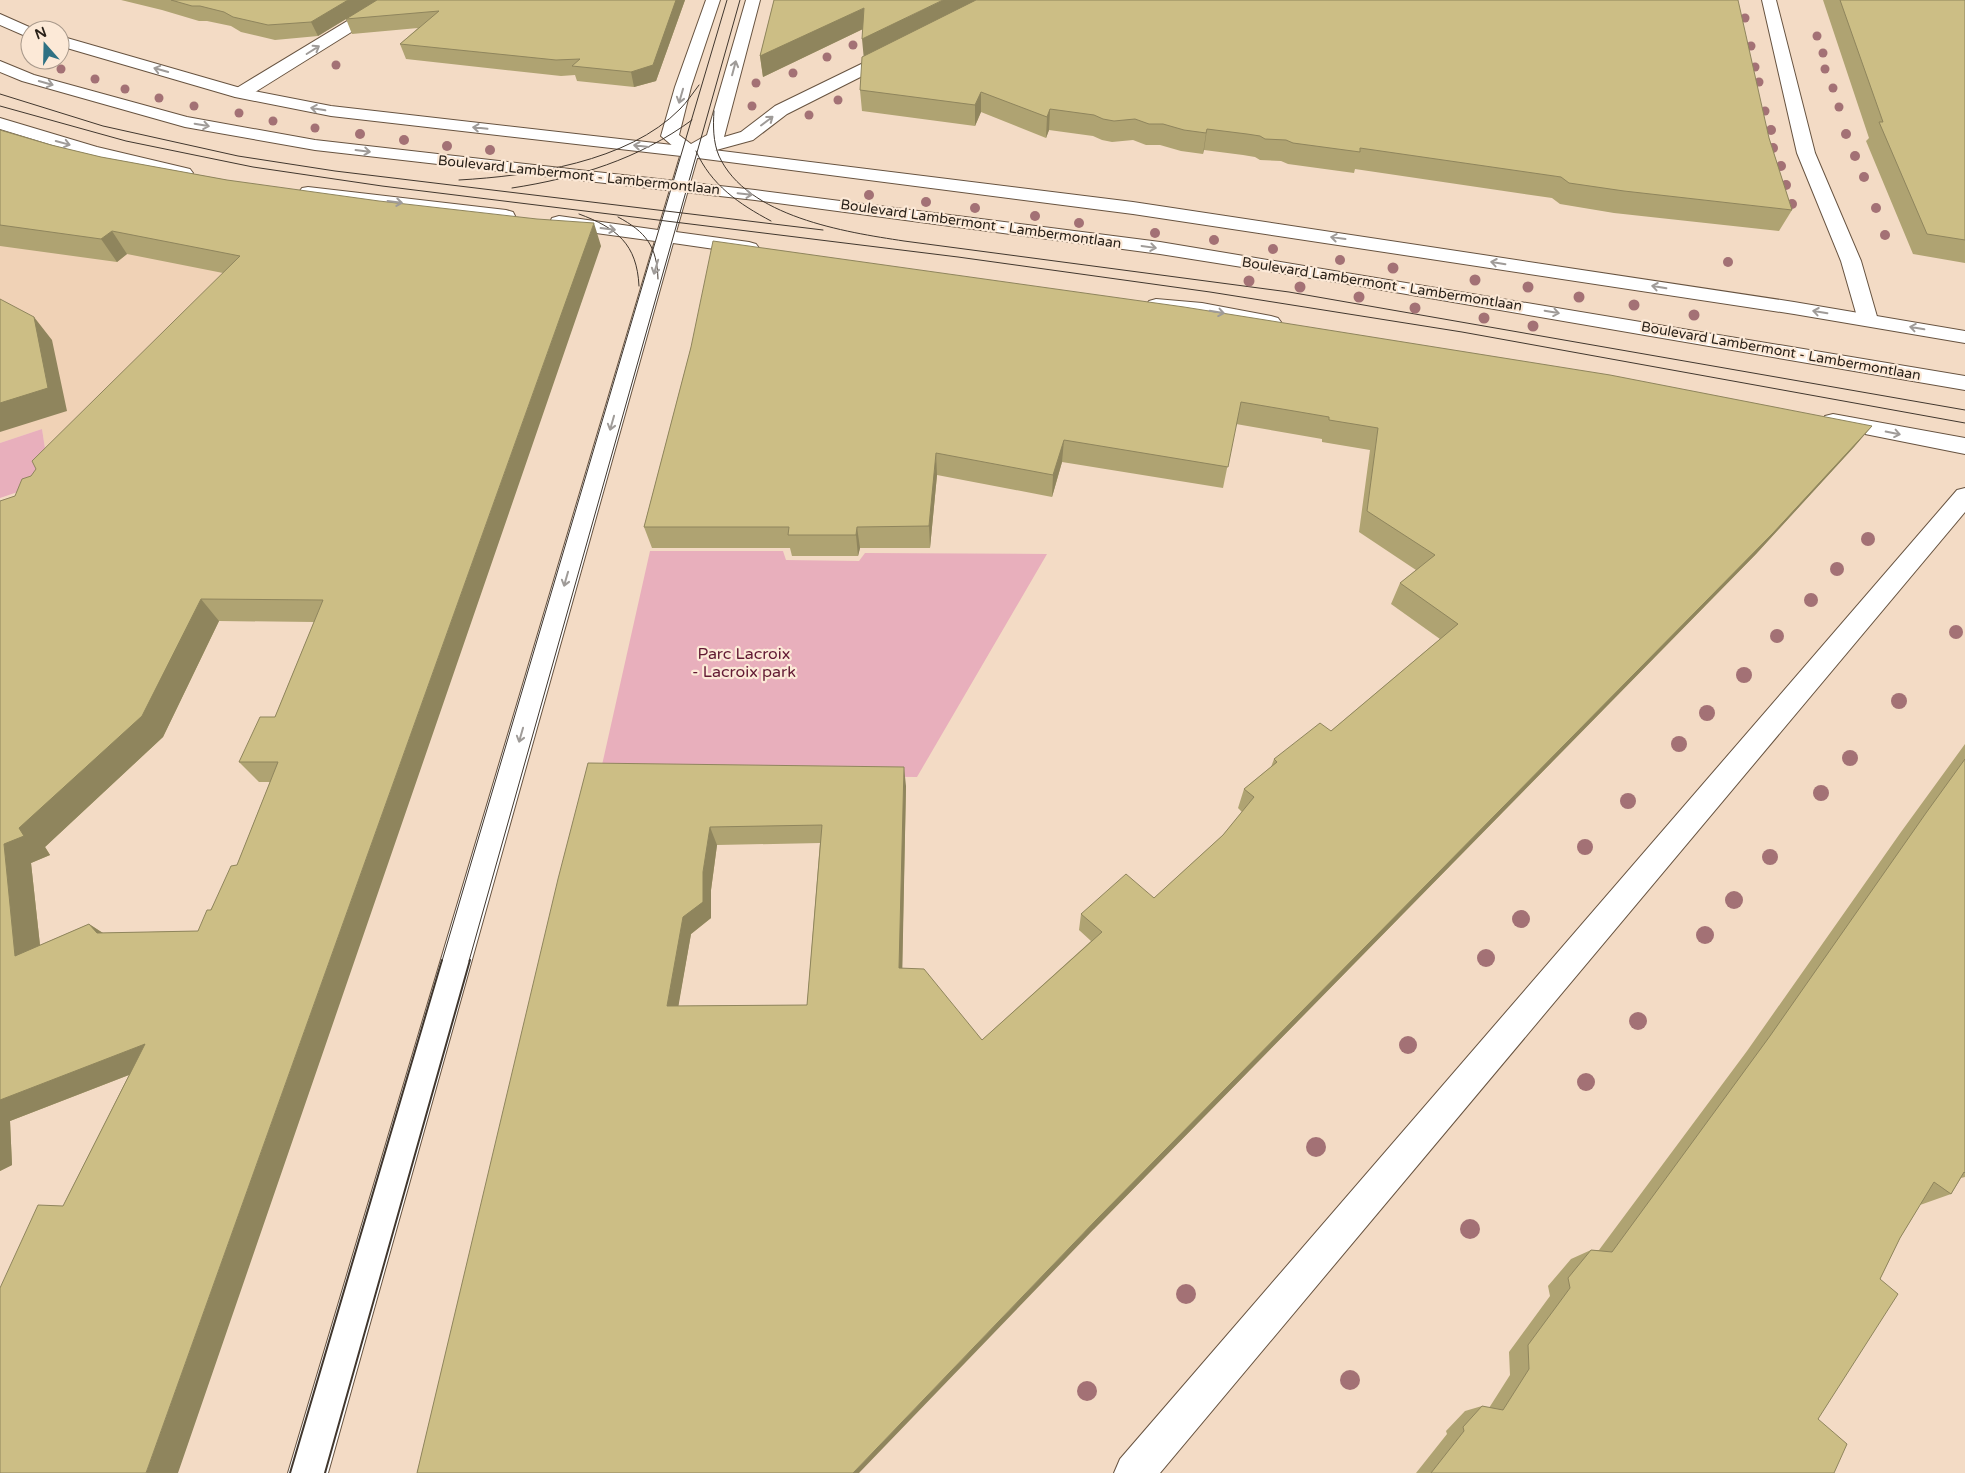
<svg xmlns="http://www.w3.org/2000/svg" width="1965" height="1473" font-family="'Varela Round',sans-serif">
<style>
.built{fill:#f0d2b6}
.green{fill:#e8afbc}
.lines{fill:none;stroke-linecap:round;stroke-linejoin:round}
.minor-casing{stroke:#675340;stroke-width:2}
.primary-casing{stroke:#675340;stroke-width:2}
.minor{fill:#fff;fill-rule:evenodd}
.primary{fill:#fff;fill-rule:evenodd}
.tram-far1{stroke:#41372e;stroke-width:1}
.tram{stroke:#41372e;stroke-width:2}
.tree{fill:#a37175}
.wall{fill:#afa372;fill-rule:evenodd}
.shaded-wall{fill:#8f855d}
.building{fill:#ccbe85;stroke:#8f855d;fill-rule:evenodd}
.oneway{stroke:#9f9b98}
.labels{text-anchor:middle;dominant-baseline:central;stroke-width:4.5;stroke-linejoin:round;paint-order:stroke}
.far-street-label{font-size:14px;fill:#292119;stroke:#fce9d7}
.park-label{font-size:16px;fill:#621a33;stroke:#fce9d7}
</style>
<rect width="100%" height="100%" fill="#f3dbc5"/>
<path class="built" d="M 309,213 L 50,481 L 42,429 L 0,443 L 0,227 Z"/>
<path class="green" d="M 42,429 L 50,481 L 0,498 L 0,443 Z
M 650,551 L 783,551 L 786,560 L 859,561 L 865,553 L 1047,554 L 917,777 L 600,774 Z"/>
<g class="lines">
<defs>
<path id="minor" d="M 382,0 L 400,0 L 398,3 L 247,97 L 235,97 L 233,93 L 235,89 Z
M 706,0 L 720,0 L 691,87 L 679,135 L 691,144 L 707,135 L 746,0 L 760,0 L 724,137 L 741,132 L 775,106 L 888,51 L 900,51 L 902,54 L 900,57 L 787,114 L 753,140 L 698,155 L 676,232 L 749,242 L 756,244 L 759,248 L 756,252 L 749,254 L 673,243 L 328,1473 L 288,1473 L 655,241 L 559,228 L 552,226 L 550,222 L 552,218 L 559,216 L 658,230 L 681,153 L 661,136 L 675,87 Z
M 1762,0 L 1776,0 L 1815,153 L 1861,261 L 1878,320 L 1875,324 L 1868,326 L 1861,324 L 1858,320 L 1841,261 L 1797,153 Z
M 0,118 L 97,147 L 190,169 L 193,173 L 190,177 L 184,178 L 85,155 L 0,129 Z
M 308,187 L 506,210 L 513,212 L 515,216 L 513,220 L 506,222 L 302,196 L 299,192 L 302,188 Z
M 1156,299 L 1202,303 L 1271,316 L 1278,318 L 1281,322 L 1278,326 L 1271,328 L 1202,315 L 1149,309 L 1146,305 L 1149,301 Z
M 1833,414 L 1965,438 L 1965,454 L 1825,426 L 1822,421 L 1825,416 Z
M 1965,488 L 1965,512 L 1160,1473 L 1114,1473 L 1120,1459 L 1957,490 Z"/>
<path id="primary" d="M 0,14 L 36,30 L 30,30 L 30,38 L 0,25 Z
M 60,36 L 244,89 L 331,106 L 690,147 L 1133,202 L 1794,302 L 1965,331 L 1965,343 L 1794,314 L 1133,214 L 690,157 L 331,116 L 235,97 L 60,46 Z
M 0,61 L 34,75 L 187,117 L 315,140 L 755,190 L 1160,242 L 1965,376 L 1965,390 L 1342,283 L 1160,254 L 755,200 L 315,150 L 185,127 L 22,81 L 0,72 Z"/>
</defs>
<use href="#minor" class="minor-casing"/>
<use href="#primary" class="primary-casing"/>
<use href="#minor" class="minor"/>
<use href="#primary" class="primary"/>
<path class="tram-far1" d="M 0,94 L 103,126 L 238,156 L 335,171 L 823,230
M 0,106 L 126,141 L 253,167 L 382,186 L 958,257 L 1210,292 L 1462,332 L 1965,423
M 714,111 C 713,126 713,142 719,156 C 747,217 845,232 904,241 L 1289,292 L 1965,410
M 696,151 C 711,185 739,204 771,221
M 459,180 C 530,176 628,162 680,109 C 687,102 693,93 699,85
M 512,188 C 577,178 639,159 692,120
M 579,214 C 617,228 637,244 639,286
M 618,217 C 646,232 657,246 658,279
M 442,961 L 727,0
M 469,961 L 740,0"/>
<path class="tram" d="M 290,1473 L 442,960
M 325,1473 L 470,960"/>
</g>
<g class="tree">
<circle cx="1745" cy="18" r="4.5"/>
<circle cx="1817" cy="36" r="4.5"/>
<circle cx="853" cy="45" r="4.5"/>
<circle cx="1751" cy="46" r="4.5"/>
<circle cx="1823" cy="53" r="4.5"/>
<circle cx="827" cy="57" r="4.5"/>
<circle cx="336" cy="65" r="4.5"/>
<circle cx="1755" cy="67" r="4.5"/>
<circle cx="61" cy="69" r="4.5"/>
<circle cx="1825" cy="69" r="4.5"/>
<circle cx="793" cy="73" r="4.5"/>
<circle cx="95" cy="79" r="4.5"/>
<circle cx="1759" cy="82" r="4.5"/>
<circle cx="756" cy="83" r="4.5"/>
<circle cx="1833" cy="88" r="4.5"/>
<circle cx="125" cy="89" r="4.5"/>
<circle cx="159" cy="98" r="4.5"/>
<circle cx="838" cy="100" r="4.5"/>
<circle cx="194" cy="106" r="4.5"/>
<circle cx="752" cy="106" r="4.5"/>
<circle cx="1839" cy="107" r="4.5"/>
<circle cx="1765" cy="111" r="4.5"/>
<circle cx="239" cy="113" r="4.5"/>
<circle cx="809" cy="115" r="4.5"/>
<circle cx="273" cy="121" r="4.5"/>
<circle cx="315" cy="128" r="4.5"/>
<circle cx="1771" cy="130" r="5"/>
<circle cx="360" cy="134" r="5"/>
<circle cx="1846" cy="134" r="5"/>
<circle cx="404" cy="140" r="5"/>
<circle cx="447" cy="146" r="5"/>
<circle cx="1773" cy="148" r="5"/>
<circle cx="490" cy="150" r="5"/>
<circle cx="1855" cy="156" r="5"/>
<circle cx="1781" cy="166" r="5"/>
<circle cx="1864" cy="177" r="5"/>
<circle cx="1786" cy="185" r="5"/>
<circle cx="869" cy="195" r="5"/>
<circle cx="926" cy="202" r="5"/>
<circle cx="1792" cy="204" r="5"/>
<circle cx="975" cy="208" r="5"/>
<circle cx="1876" cy="208" r="5"/>
<circle cx="1035" cy="216" r="5"/>
<circle cx="1079" cy="223" r="5"/>
<circle cx="1155" cy="233" r="5"/>
<circle cx="1885" cy="235" r="5"/>
<circle cx="1214" cy="240" r="5"/>
<circle cx="1273" cy="249" r="5"/>
<circle cx="1340" cy="260" r="5"/>
<circle cx="1728" cy="262" r="5"/>
<circle cx="1393" cy="268" r="5.5"/>
<circle cx="1475" cy="280" r="5.5"/>
<circle cx="1249" cy="281" r="5.5"/>
<circle cx="1300" cy="287" r="5.5"/>
<circle cx="1528" cy="287" r="5.5"/>
<circle cx="1359" cy="297" r="5.5"/>
<circle cx="1579" cy="297" r="5.5"/>
<circle cx="1634" cy="305" r="5.5"/>
<circle cx="1415" cy="308" r="5.5"/>
<circle cx="1694" cy="315" r="5.5"/>
<circle cx="1484" cy="318" r="5.5"/>
<circle cx="1533" cy="326" r="5.5"/>
<circle cx="1868" cy="539" r="7"/>
<circle cx="1837" cy="569" r="7"/>
<circle cx="1811" cy="600" r="7"/>
<circle cx="1956" cy="632" r="7"/>
<circle cx="1777" cy="636" r="7"/>
<circle cx="1744" cy="675" r="8"/>
<circle cx="1899" cy="701" r="8"/>
<circle cx="1707" cy="713" r="8"/>
<circle cx="1679" cy="744" r="8"/>
<circle cx="1850" cy="758" r="8"/>
<circle cx="1821" cy="793" r="8"/>
<circle cx="1628" cy="801" r="8"/>
<circle cx="1585" cy="847" r="8"/>
<circle cx="1770" cy="857" r="8"/>
<circle cx="1734" cy="900" r="9"/>
<circle cx="1521" cy="919" r="9"/>
<circle cx="1705" cy="935" r="9"/>
<circle cx="1486" cy="958" r="9"/>
<circle cx="1638" cy="1021" r="9"/>
<circle cx="1408" cy="1045" r="9"/>
<circle cx="1586" cy="1082" r="9"/>
<circle cx="1316" cy="1147" r="10"/>
<circle cx="1470" cy="1229" r="10"/>
<circle cx="1186" cy="1294" r="10"/>
<circle cx="1350" cy="1380" r="10"/>
<circle cx="1087" cy="1391" r="10"/>
</g>
<path class="wall" d="M 121,0 L 685,0 L 656,81 L 634,87 L 577,81 L 575,75 L 561,76 L 406,59 L 400,44 L 418,28 L 352,34 L 346,19 L 318,36 L 275,40 L 241,32 L 231,26 L 207,21 L 199,21 L 162,10 Z
M 774,0 L 1769,138 L 1792,210 L 1779,231 L 1614,213 L 1560,204 L 1552,198 L 1355,169 L 1354,173 L 1288,164 L 1281,161 L 1260,160 L 1255,157 L 1243,155 L 1204,150 L 1203,154 L 1181,151 L 1160,145 L 1146,145 L 1133,140 L 1112,142 L 1102,140 L 1093,136 L 1049,130 L 1046,138 L 981,112 L 975,126 L 862,111 L 860,90 L 864,56 L 863,29 L 763,77 L 760,56 Z
M 1823,0 L 1965,0 L 1965,263 L 1913,254 L 1866,141 L 1869,138 Z
M 0,130 L 51,145 L 101,157 L 227,180 L 601,246 L 63,1206 L 129,1075 L 10,1121 L 12,1165 L 0,1171 L 0,501 L 15,496 L 31,476 L 223,273 L 127,254 L 117,262 L 0,246 ZM 219,621 L 314,622 L 275,717 L 239,762 L 259,782 L 270,782 L 237,865 L 198,931 L 103,933 L 89,924 L 40,945 L 31,863 L 50,855 L 45,847 L 163,737 Z
M 691,347 L 1872,426 L 1854,447 L 1756,554 L 1094,1229 L 417,1473 L 588,763 L 906,786 L 902,968 L 982,1040 L 1091,941 L 1079,930 L 1081,914 L 1154,898 L 1223,835 L 1242,812 L 1238,808 L 1244,789 L 1271,767 L 1274,759 L 1331,731 L 1440,639 L 1391,604 L 1400,583 L 1416,570 L 1359,532 L 1370,450 L 1322,442 L 1322,439 L 1236,424 L 1223,488 L 1062,462 L 1052,497 L 937,475 L 930,548 L 860,548 L 858,556 L 792,556 L 790,548 L 652,548 L 644,527 ZM 820,843 L 807,1005 L 678,1006 L 691,934 L 711,918 L 711,890 L 717,845 Z
M 1965,744 L 1965,1177 L 1961,1178 L 1951,1194 L 1920,1205 L 1900,1238 L 1880,1279 L 1818,1419 L 1834,1473 L 1416,1473 L 1447,1434 L 1446,1431 L 1465,1411 L 1482,1406 L 1489,1408 L 1510,1375 L 1509,1352 L 1550,1296 L 1548,1286 L 1571,1259 L 1591,1250 L 1599,1250 L 1747,1051 L 1901,832 Z"/>
<path class="shaded-wall" d="M 348,0 L 378,0 L 346,19 L 318,36 L 311,22 Z
M 676,0 L 685,0 L 656,81 L 634,87 L 631,72 Z
M 943,0 L 984,0 L 864,60 L 862,39 Z
M 864,8 L 865,28 L 763,77 L 760,56 Z
M 981,92 L 981,112 L 975,126 L 975,105 Z
M 1050,109 L 1049,130 L 1046,138 L 1047,117 Z
M 1207,129 L 1204,150 L 1203,154 L 1206,133 Z
M 594,223 L 601,246 L 178,1473 L 146,1473 Z
M 112,231 L 127,254 L 117,262 L 101,239 Z
M 34,317 L 52,340 L 67,411 L 0,432 L 0,403 Z
M 1872,426 L 1854,447 L 1756,554 L 1094,1229 L 859,1473 L 853,1473 L 1097,1219 Z
M 1064,440 L 1062,462 L 1052,497 L 1053,475 Z
M 936,453 L 937,475 L 930,548 L 929,526 Z
M 857,527 L 860,548 L 858,556 L 856,535 Z
M 201,599 L 219,621 L 163,737 L 45,847 L 50,855 L 31,863 L 43,973 L 15,956 L 4,844 L 19,828 Z
M 904,767 L 906,786 L 902,984 L 899,968 Z
M 710,827 L 717,845 L 711,890 L 711,918 L 691,934 L 676,1020 L 667,1006 L 683,917 L 703,872 Z
M 89,924 L 115,941 L 97,933 Z
M 145,1044 L 170,1059 L 10,1121 L 12,1165 L 0,1171 L 0,1100 Z"/>
<path class="building" d="M 171,0 L 348,0 L 311,22 L 268,25 L 233,17 L 224,12 L 200,6 L 192,6 Z
M 377,0 L 676,0 L 653,65 L 631,72 L 572,66 L 580,59 L 556,60 L 400,44 L 439,11 L 346,19 Z
M 774,0 L 943,0 L 862,39 L 864,8 L 760,56 Z
M 976,0 L 1738,0 L 1769,138 L 1792,210 L 1624,191 L 1569,183 L 1561,177 L 1360,148 L 1360,152 L 1293,143 L 1286,140 L 1265,139 L 1260,136 L 1247,134 L 1207,129 L 1206,133 L 1184,130 L 1163,124 L 1149,124 L 1135,119 L 1114,121 L 1103,119 L 1094,115 L 1050,109 L 1047,117 L 981,92 L 975,105 L 860,90 L 862,57 Z
M 1840,0 L 1965,0 L 1965,240 L 1927,234 L 1879,122 L 1883,122 Z
M 0,130 L 51,145 L 101,157 L 227,180 L 379,201 L 537,219 L 594,223 L 146,1473 L 0,1473 L 0,1288 L 38,1205 L 63,1206 L 145,1044 L 0,1100 L 0,501 L 15,496 L 22,479 L 31,476 L 36,469 L 32,461 L 240,256 L 112,231 L 101,239 L 0,225 ZM 201,599 L 323,600 L 275,717 L 260,717 L 239,762 L 278,762 L 237,865 L 231,866 L 211,910 L 207,910 L 198,931 L 97,933 L 89,924 L 15,956 L 4,844 L 24,836 L 19,828 L 142,716 Z
M 713,241 L 1184,307 L 1610,375 L 1872,426 L 1773,533 L 1097,1219 L 853,1473 L 417,1473 L 558,879 L 588,763 L 904,767 L 899,968 L 924,969 L 982,1040 L 1102,932 L 1081,914 L 1126,874 L 1154,898 L 1223,835 L 1254,797 L 1244,789 L 1277,762 L 1274,759 L 1320,723 L 1331,731 L 1458,624 L 1400,583 L 1435,555 L 1367,511 L 1378,428 L 1329,420 L 1329,417 L 1241,402 L 1228,467 L 1064,440 L 1053,475 L 936,453 L 929,526 L 857,527 L 856,535 L 788,535 L 789,527 L 644,527 L 691,347 ZM 822,825 L 807,1005 L 667,1006 L 683,917 L 703,902 L 703,872 L 710,827 Z
M 0,299 L 34,317 L 48,388 L 0,403 Z
M 1965,759 L 1965,1173 L 1964,1172 L 1951,1194 L 1934,1182 L 1900,1238 L 1880,1279 L 1898,1294 L 1818,1419 L 1847,1444 L 1834,1473 L 1431,1473 L 1464,1431 L 1463,1427 L 1482,1406 L 1503,1410 L 1529,1369 L 1528,1345 L 1570,1288 L 1568,1278 L 1591,1250 L 1612,1252 L 1770,1036 L 1926,813 Z"/>
<defs><path id="oneway-shaft" d="M-6 0H5M1.5-3L5.5 0L1.5 3" fill="none" stroke-width="1.6" stroke-linecap="round" stroke-linejoin="round" transform="scale(1.25)"/></defs>
<g class="oneway">
<use href="#oneway-shaft" transform="translate(313 50) rotate(-32)"/>
<use href="#oneway-shaft" transform="translate(734 68) rotate(-75)"/>
<use href="#oneway-shaft" transform="translate(161 70) rotate(-164)"/>
<use href="#oneway-shaft" transform="translate(46 83) rotate(16)"/>
<use href="#oneway-shaft" transform="translate(681 96) rotate(106)"/>
<use href="#oneway-shaft" transform="translate(318 109) rotate(-170)"/>
<use href="#oneway-shaft" transform="translate(767 121) rotate(-37)"/>
<use href="#oneway-shaft" transform="translate(202 125) rotate(10)"/>
<use href="#oneway-shaft" transform="translate(480 128) rotate(-174)"/>
<use href="#oneway-shaft" transform="translate(63 143) rotate(15)"/>
<use href="#oneway-shaft" transform="translate(641 146) rotate(-173)"/>
<use href="#oneway-shaft" transform="translate(363 151) rotate(7)"/>
<use href="#oneway-shaft" transform="translate(745 194) rotate(6)"/>
<use href="#oneway-shaft" transform="translate(395 202) rotate(7)"/>
<use href="#oneway-shaft" transform="translate(608 229) rotate(7)"/>
<use href="#oneway-shaft" transform="translate(1338 238) rotate(-172)"/>
<use href="#oneway-shaft" transform="translate(1149 247) rotate(8)"/>
<use href="#oneway-shaft" transform="translate(1498 263) rotate(-171)"/>
<use href="#oneway-shaft" transform="translate(656 267) rotate(107)"/>
<use href="#oneway-shaft" transform="translate(1659 287) rotate(-171)"/>
<use href="#oneway-shaft" transform="translate(1217 312) rotate(10)"/>
<use href="#oneway-shaft" transform="translate(1552 312) rotate(10)"/>
<use href="#oneway-shaft" transform="translate(1820 312) rotate(-171)"/>
<use href="#oneway-shaft" transform="translate(1917 328) rotate(-170)"/>
<use href="#oneway-shaft" transform="translate(612 423) rotate(106)"/>
<use href="#oneway-shaft" transform="translate(1893 433) rotate(11)"/>
<use href="#oneway-shaft" transform="translate(566 579) rotate(106)"/>
<use href="#oneway-shaft" transform="translate(521 735) rotate(106)"/>
</g>
<g class="labels">
<g class="far-street-label">
<text transform="translate(579 175) rotate(6)">Boulevard Lambermont - Lambermontlaan</text>
<text transform="translate(981 224) rotate(8)">Boulevard Lambermont - Lambermontlaan</text>
<text transform="translate(1382 284) rotate(9)">Boulevard Lambermont - Lambermontlaan</text>
<text transform="translate(1781 351) rotate(10)">Boulevard Lambermont - Lambermontlaan</text>
</g>
<g class="park-label">
<text x="744" y="654">Parc Lacroix<tspan x="744" dy="18">- Lacroix park</tspan></text>
</g>
</g>
<g transform="translate(45 45) rotate(340)"><circle r="24" fill="#fce9d7" stroke="#a8998b"/>
<path d="M0-4L9 19L0 12L-9 19Z" fill="#2f7183"/>
<text y="-8" font-size="14" font-weight="bold" text-anchor="middle" fill="#292119">N</text>
</g>
</svg>
